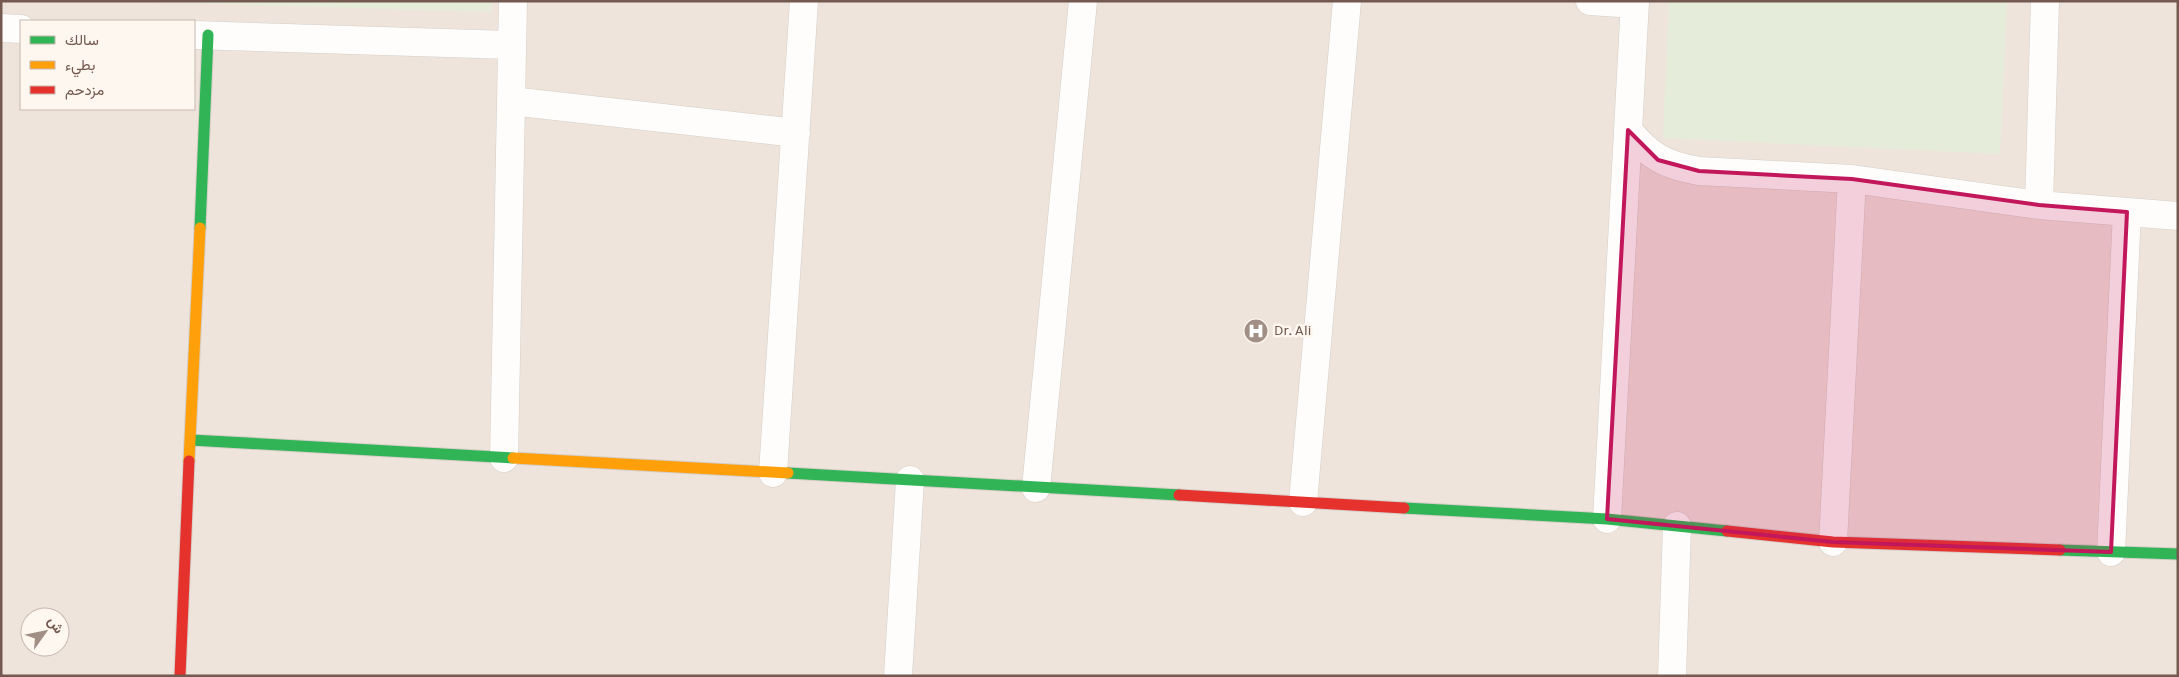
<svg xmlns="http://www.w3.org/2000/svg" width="2179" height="677" font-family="Overpass,Vazirmatn,sans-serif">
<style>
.residential{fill:#efe4db;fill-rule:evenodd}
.green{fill:#e5ecd9}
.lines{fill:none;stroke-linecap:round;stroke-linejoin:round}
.street-casing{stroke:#d4cec8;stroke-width:29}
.fast-casing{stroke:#d6ceca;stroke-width:13}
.slow-casing{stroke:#d6ceca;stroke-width:13}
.jam-casing{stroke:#d6ceca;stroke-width:13}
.street{stroke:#fefdfc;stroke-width:28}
.fast{stroke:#30b455;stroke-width:11}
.slow{stroke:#ff9f0a;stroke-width:11}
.jam{stroke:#e5322d;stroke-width:11}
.marked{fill:#c2185b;fill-opacity:0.2;stroke:#c2185b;stroke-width:4;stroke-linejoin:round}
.labels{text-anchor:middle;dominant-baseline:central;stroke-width:5;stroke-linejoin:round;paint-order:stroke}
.poi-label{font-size:14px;fill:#73594f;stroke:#fef7ef;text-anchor:start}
</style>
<rect width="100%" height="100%" fill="#f7f2ed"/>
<path class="residential" d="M 1,1 L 2178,1 L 2178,676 L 1,676 ZM 21,21 L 194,21 L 194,109 L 21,109 ZM 30,617 L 60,617 L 60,647 L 30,647 Z"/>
<path class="green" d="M 118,1 L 492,1 L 491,12 Z
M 1669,1 L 2007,1 L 2000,154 L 1663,138 Z"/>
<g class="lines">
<defs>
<path id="street" d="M 1590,1 L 1635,4
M 1,28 L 21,29
M 194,35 L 512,45
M 511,101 L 796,133
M 1628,130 C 1650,157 1665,165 1699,171 L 1852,179 L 2039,205 L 2178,216
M 2039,205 L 2045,1
M 504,458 L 513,1
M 773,473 L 804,1
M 1036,488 L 1083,1
M 1303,502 L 1347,1
M 1607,519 L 1635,1
M 1833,542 L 1852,179
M 2111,552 L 2127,212
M 898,676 L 910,480
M 1672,676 L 1677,526"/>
<path id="fast" d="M 200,228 L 208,35
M 191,440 L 513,458
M 788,473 L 1179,495
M 1404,508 L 1607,519 L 1727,531
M 2060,550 L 2178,554"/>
<path id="slow" d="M 513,458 L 788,473
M 189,461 L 200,228"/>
<path id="jam" d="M 1179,495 L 1404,508
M 1727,531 L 1833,542 L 2060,550
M 180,676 L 189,461"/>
</defs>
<use href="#street" class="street-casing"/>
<use href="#fast" class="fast-casing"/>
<use href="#slow" class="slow-casing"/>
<use href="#jam" class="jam-casing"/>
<use href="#street" class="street"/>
<use href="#fast" class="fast"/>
<use href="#slow" class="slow"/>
<use href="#jam" class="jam"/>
</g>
<path class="marked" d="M 1628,130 L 1658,160 L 1699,171 L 1852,179 L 2039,205 L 2127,212 L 2111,552 L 1833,542 L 1607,519 Z"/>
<defs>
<symbol id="hospital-disc" viewBox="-11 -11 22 22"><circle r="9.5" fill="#a18f86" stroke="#fef7ef"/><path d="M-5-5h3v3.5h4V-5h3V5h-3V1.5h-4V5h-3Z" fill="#fff"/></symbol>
</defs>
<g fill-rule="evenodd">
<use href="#hospital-disc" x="1242" y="317" width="28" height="28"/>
</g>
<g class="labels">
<g class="poi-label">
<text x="1274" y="331">Dr. Ali</text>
</g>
</g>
<rect width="2179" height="677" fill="none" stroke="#73594f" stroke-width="5"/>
<rect x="20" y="20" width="175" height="90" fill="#fef7ef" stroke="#c6b8af"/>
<rect x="30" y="36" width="25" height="8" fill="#30b455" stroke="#c6b8af"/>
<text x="65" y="45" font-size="15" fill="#73594f">سالك</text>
<rect x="30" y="61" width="25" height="8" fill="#ff9f0a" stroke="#c6b8af"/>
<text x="65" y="70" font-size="15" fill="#73594f">بطيء</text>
<rect x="30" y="86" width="25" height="8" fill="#e5322d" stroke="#c6b8af"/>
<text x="65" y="95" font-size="15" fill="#73594f">مزدحم</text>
<g transform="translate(45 632) rotate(57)"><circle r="24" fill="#fef7ef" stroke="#c6b8af"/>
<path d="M0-4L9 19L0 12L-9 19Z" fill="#a18f86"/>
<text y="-8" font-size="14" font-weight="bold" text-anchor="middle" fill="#73594f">ش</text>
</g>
</svg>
